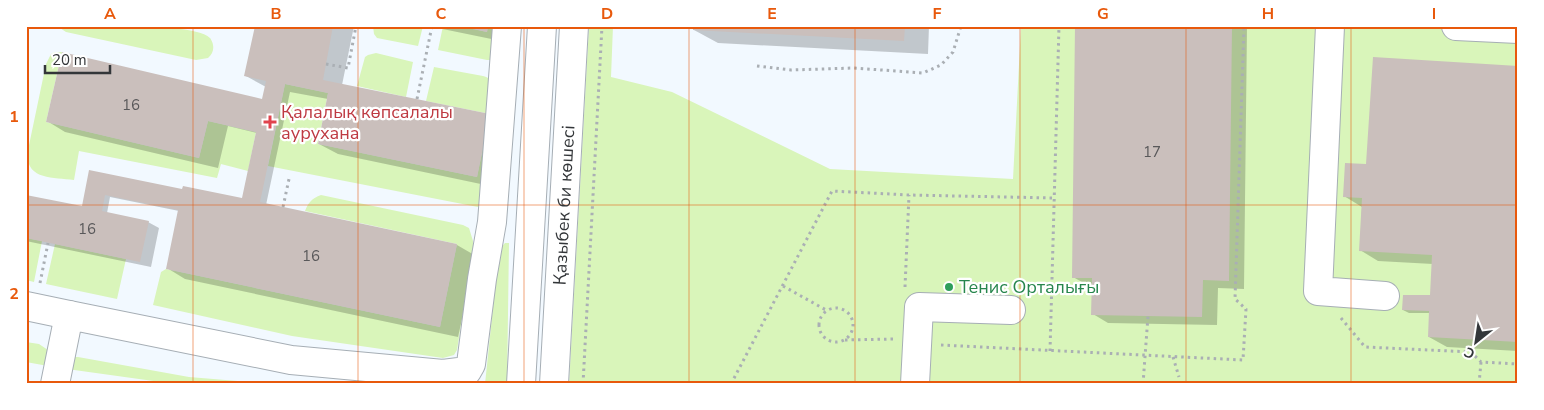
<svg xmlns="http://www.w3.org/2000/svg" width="1544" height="410" font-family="'Nunito Sans',sans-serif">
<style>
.green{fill:#d9f5ba}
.shadow{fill:#0003}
.building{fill:#cabfbc}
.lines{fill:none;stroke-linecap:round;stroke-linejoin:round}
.minor-casing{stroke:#a6aeb5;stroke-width:30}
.path{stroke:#aaafb4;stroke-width:3;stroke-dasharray:2.5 4;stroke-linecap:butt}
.minor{stroke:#fff;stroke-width:28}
.grid{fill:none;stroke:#e8590c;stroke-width:1;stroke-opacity:0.55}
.health-dot{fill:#e0444e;stroke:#fff;stroke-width:2}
.leisure-dot{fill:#2e9e5b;stroke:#fff;stroke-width:2}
.labels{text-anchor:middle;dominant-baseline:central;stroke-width:4.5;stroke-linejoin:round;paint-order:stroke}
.number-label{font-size:15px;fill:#59585a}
.health-label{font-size:18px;fill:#be3a42;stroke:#fff;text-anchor:start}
.street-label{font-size:18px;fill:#333639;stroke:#fff}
.leisure-label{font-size:18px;fill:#27864d;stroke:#fff;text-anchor:start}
.neatline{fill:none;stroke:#e8590c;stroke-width:2}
.grid-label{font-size:16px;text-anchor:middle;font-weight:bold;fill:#e8590c}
</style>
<rect width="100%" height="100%" fill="#f2f9ff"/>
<path class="green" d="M 57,26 C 83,26 194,22 210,38 C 211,39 213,43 213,45 C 214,50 212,55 208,58 L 196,60 L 66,32 Z
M 373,26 L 423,26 L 418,46 L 377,38 L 374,34 Z
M 443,26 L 458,26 L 487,32 L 488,26 L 501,26 L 492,60 L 487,60 L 438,50 Z
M 589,26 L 613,26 L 611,77 L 672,92 L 830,169 L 1013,179 L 1021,26 L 1518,26 L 1518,384 L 569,384 Z
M 55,52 L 62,52 L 46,122 L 199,158 L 208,121 L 256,132 L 248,171 L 221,164 L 217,178 L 79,151 L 74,180 C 52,177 24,180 28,150 L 46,64 L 51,54 Z
M 376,53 L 413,62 L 406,97 L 357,86 L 365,57 L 368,55 Z
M 434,67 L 483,76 C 490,78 494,81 496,89 L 489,192 L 487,198 L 478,207 L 268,166 L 285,84 L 328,93 L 318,144 L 477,177 L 490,114 L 426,101 Z
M 321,195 L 463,225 L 469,228 L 473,241 L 473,249 L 457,350 L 454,355 L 443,358 L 292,336 L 153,305 L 161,272 L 166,269 L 440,327 L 457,244 L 305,211 C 308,203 312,198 321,195 Z
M 26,238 L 42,241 L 34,282 L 26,280 Z
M 505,243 L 509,243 L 507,384 L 485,384 L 499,250 Z
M 55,244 L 126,259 L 117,299 L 46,284 Z
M 26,342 L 39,344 L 48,350 L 48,366 L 26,362 Z
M 74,357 L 78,357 L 189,377 L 274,384 L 175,384 L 67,369 Z"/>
<path class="shadow" d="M 256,26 L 354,26 L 342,85 L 489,115 L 495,187 L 338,154 L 319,144 L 328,99 L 290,92 L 266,205 L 457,245 L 476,256 L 458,337 L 185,279 L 167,268 L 179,211 L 110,197 L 107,213 L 148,222 L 159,228 L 151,267 L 26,241 L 26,196 L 88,209 L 90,172 L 183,191 L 248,201 L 257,133 L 228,126 L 218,168 L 65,132 L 47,121 L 263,101 L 266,87 L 246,76 Z
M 428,26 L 509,26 L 506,42 Z
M 694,26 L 929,26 L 928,54 L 718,43 L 694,30 Z
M 1076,26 L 1247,26 L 1244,289 L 1218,288 L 1217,325 L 1108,323 L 1093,314 L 1093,286 L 1089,286 L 1073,277 Z
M 1518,67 L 1518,351 L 1447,347 L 1429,337 L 1430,313 L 1409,313 L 1403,310 L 1431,297 L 1433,264 L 1378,261 L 1360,250 L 1362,207 L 1344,196 L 1367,165 Z"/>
<path class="building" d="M 255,26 L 333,26 L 323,80 L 490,114 L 477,177 L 318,144 L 328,93 L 285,84 L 260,202 L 457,244 L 440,327 L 166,269 L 178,210 L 105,195 L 102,211 L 149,221 L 140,262 L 26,238 L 26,195 L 82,206 L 89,170 L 182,189 L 183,186 L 242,198 L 256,132 L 208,121 L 199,158 L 46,122 L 62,52 L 262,99 L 266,81 L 244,76 Z
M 462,26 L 488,26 L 487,32 Z
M 693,26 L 905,26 L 904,41 L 693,30 Z
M 1075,26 L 1232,26 L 1229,281 L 1203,280 L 1202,317 L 1091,315 L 1092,278 L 1072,278 Z
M 1373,57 L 1518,66 L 1518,342 L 1428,337 L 1429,311 L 1402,310 L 1403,295 L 1430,295 L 1432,255 L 1359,251 L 1362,198 L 1343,197 L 1345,163 L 1366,164 Z"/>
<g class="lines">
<defs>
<g id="minor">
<path d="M 1330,26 L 1318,291 L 1385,296"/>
<path d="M 1456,26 L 1518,29"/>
<path d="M 26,306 L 69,315"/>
<path d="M 55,384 L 69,315 L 291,360 L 443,374 L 467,371 L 471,364 L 482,279 L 492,222 L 507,26"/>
<path d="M 521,384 L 542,26"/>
<path id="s1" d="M 554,384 L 574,26"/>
<path d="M 915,384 L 919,307 L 1011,310"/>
</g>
</defs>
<use href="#minor" class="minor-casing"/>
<path class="path" d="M 326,64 L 348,68 L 356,26
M 757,66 L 791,70 L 854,68 L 923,73 L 941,65 L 953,52 L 961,26
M 417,99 L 432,26
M 283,207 L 289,179
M 40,283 L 48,243
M 783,286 L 826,310
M 905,287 L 909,195
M819 325a17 17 0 1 1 34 0a17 17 0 1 1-34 0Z
M 1341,318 L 1365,347 L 1471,352 L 1481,362 L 1518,364
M 845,340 L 893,339
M 941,345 L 1243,360 L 1246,309 L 1235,299 L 1244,26
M 1050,351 L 1059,26
M 1173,357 L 1179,377
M 583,384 L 602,26
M 731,384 L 832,191 L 909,195 L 1054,198
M 1143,384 L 1148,316
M 1479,384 L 1481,362
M 1517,384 L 1518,374"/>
<use href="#minor" class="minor"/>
</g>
<path class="grid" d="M 193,26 L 193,384M 358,26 L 358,384M 524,26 L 524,384M 689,26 L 689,384M 855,26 L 855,384M 1020,26 L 1020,384M 1186,26 L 1186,384M 1351,26 L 1351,384M 26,205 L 1518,205"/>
<path class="health-dot" d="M267.5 114.5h5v5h5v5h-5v5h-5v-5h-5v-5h5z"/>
<circle class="leisure-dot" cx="949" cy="287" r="5"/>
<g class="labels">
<g class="number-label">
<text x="131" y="105">16</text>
<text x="1152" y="152">17</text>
<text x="87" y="229">16</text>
<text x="311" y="256">16</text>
</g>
<g class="health-label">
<text x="281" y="112">Қалалық көпсалалы<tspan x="281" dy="21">аурухана</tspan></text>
</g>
<g class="street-label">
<text stroke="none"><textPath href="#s1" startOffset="179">Қазыбек би көшесі</textPath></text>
</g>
<g class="leisure-label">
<text x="959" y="287">Тенис Орталығы</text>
</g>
</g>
<rect width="1544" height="410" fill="none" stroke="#ffffff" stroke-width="55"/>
<g transform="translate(1476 342) rotate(210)" stroke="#ffffff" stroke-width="4" paint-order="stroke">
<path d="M0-4L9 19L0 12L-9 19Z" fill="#333639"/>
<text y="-8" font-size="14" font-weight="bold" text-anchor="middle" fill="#333639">С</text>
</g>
<path d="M45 65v8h65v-8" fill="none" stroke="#333639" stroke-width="2.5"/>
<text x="52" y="65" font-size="15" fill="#333639" stroke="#ffffff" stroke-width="4" paint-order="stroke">20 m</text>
<rect x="28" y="28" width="1488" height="354" class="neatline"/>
<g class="grid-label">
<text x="110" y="19">A</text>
<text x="276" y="19">B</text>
<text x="441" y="19">C</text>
<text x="607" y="19">D</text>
<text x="772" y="19">E</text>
<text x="937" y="19">F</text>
<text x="1103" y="19">G</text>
<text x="1268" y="19">H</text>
<text x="1434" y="19">I</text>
<text x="14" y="122">1</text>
<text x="14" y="299">2</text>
</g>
</svg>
